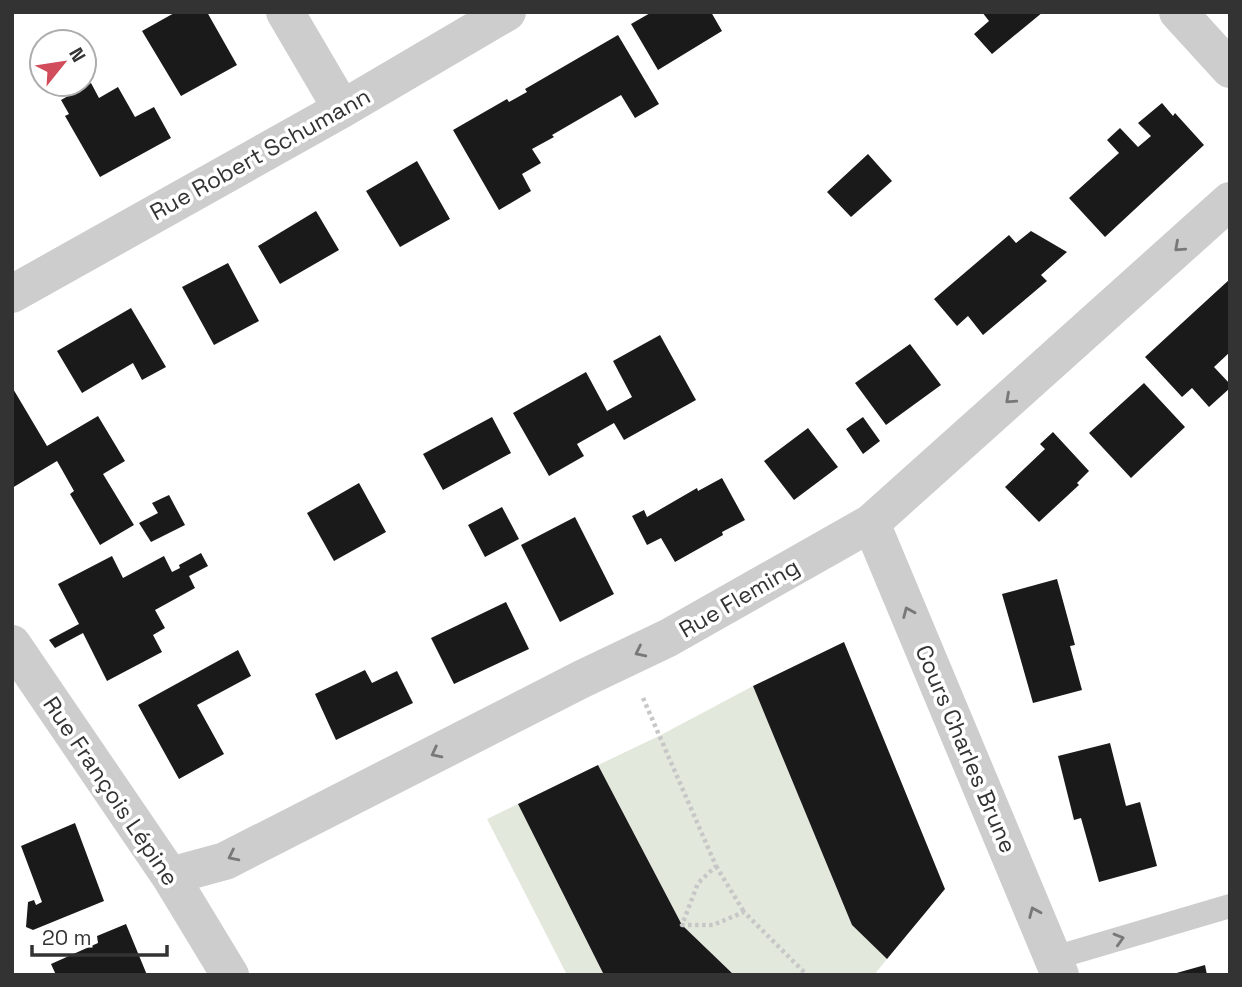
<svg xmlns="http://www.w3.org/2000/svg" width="1242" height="987" font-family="'Space Grotesk',sans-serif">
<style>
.green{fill:#e3e8dd}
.building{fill:#1a1a1a}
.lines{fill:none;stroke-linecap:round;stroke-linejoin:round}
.path{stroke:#c7c7c7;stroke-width:4.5;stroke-dasharray:3.5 3.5;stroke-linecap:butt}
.service{stroke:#cdcdcd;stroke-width:24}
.minor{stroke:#cdcdcd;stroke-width:38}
.oneway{stroke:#787878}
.labels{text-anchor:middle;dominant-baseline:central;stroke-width:7;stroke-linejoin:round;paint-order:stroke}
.street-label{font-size:23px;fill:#333;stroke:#fff}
</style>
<rect width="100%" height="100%" fill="#fff"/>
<path class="green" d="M 753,686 L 852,925 L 887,959 L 874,975 L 734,975 L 682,925 L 598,765 L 659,736 Z
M 518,804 L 604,975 L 567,975 L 487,819 Z"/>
<path class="building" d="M 176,12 L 207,12 L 237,65 L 181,96 L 142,31 Z
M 652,12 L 711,12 L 722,31 L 658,70 L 631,24 Z
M 982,12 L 1043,12 L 992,54 L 974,34 L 989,21 Z
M 618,35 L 659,104 L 635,118 L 621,95 L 552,135 L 554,137 L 532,149 L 541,163 L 522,174 L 531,191 L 499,210 L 453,130 L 507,99 L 509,102 L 527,92 L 525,89 Z
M 91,83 L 99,98 L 118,87 L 135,117 L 154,107 L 171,138 L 100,177 L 65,116 L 69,114 L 61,100 Z
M 1162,103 L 1173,116 L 1175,113 L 1204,145 L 1105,237 L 1069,198 L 1119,153 L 1107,140 L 1120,128 L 1138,147 L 1151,136 L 1138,123 Z
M 868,154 L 892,181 L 851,217 L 827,192 Z
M 417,161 L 450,219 L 400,247 L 366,191 Z
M 316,211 L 339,250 L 280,284 L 258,246 Z
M 1031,231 L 1067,252 L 1041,275 L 1047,281 L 983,335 L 968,316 L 957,326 L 934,299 L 1009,235 L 1016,243 Z
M 228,263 L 259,321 L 214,345 L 182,287 Z
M 1230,279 L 1230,352 L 1214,367 L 1230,384 L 1230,388 L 1209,407 L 1192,388 L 1182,397 L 1145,357 Z
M 131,308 L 166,367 L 142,380 L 133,363 L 82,393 L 57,351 Z
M 660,335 L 696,400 L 624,440 L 614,423 L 577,444 L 584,456 L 549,476 L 513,413 L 586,372 L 607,411 L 632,397 L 613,361 Z
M 910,344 L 941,385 L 886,425 L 855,383 Z
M 1144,383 L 1185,427 L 1131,478 L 1089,433 Z
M 12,387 L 47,446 L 98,416 L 125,461 L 103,474 L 134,525 L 100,545 L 70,494 L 74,491 L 57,461 L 12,488 Z
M 492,417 L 511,453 L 443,490 L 423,454 Z
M 863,417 L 880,441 L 863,454 L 846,429 Z
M 808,428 L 838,467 L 794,500 L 764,461 Z
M 1053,432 L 1089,471 L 1077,483 L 1079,485 L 1039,522 L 1005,487 L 1045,449 L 1040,444 Z
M 722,478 L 745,520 L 722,532 L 723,535 L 675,562 L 661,538 L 647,545 L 632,516 L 644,510 L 647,517 L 697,488 L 698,491 Z
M 359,483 L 386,532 L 334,561 L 307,513 Z
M 169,495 L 185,525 L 151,542 L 139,523 L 158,513 L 152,503 Z
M 502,507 L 519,539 L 485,557 L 468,525 Z
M 575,517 L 614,594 L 560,622 L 521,545 Z
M 201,553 L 208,566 L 189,576 L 195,588 L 155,610 L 165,628 L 153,635 L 162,652 L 107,681 L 83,633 L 55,648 L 49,640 L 79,624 L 58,584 L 112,556 L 123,578 L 164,556 L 172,572 L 180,568 L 179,565 Z
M 1057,579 L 1075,645 L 1070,646 L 1082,690 L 1033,703 L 1002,594 Z
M 506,602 L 529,649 L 454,684 L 431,638 Z
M 844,642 L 945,889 L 887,959 L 852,925 L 753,686 Z
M 238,650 L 251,676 L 197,705 L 224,754 L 179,779 L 138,705 Z
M 365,670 L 372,683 L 397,671 L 413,703 L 336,740 L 315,694 Z
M 1110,743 L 1126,806 L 1140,802 L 1157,866 L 1099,882 L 1081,818 L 1074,820 L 1058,756 Z
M 598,765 L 682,925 L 734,975 L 604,975 L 518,804 Z
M 75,823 L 104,901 L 33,930 L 26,927 L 28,902 L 34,900 L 36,905 L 42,902 L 21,846 Z
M 126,924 L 147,975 L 56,975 L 51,964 L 98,943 L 97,936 Z
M 1205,965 L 1207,975 L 1173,975 L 1173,974 Z"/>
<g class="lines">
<path class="path" d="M 643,698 L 716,866 L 698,883 L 682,925 L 713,925 L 744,912 L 807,975
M 716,866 L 744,912"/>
<path class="service" d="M 1054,958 L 1230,906"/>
<path class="minor" d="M 285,12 L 342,109
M 1178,12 L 1230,69
M 12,294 L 342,109 L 507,12
M 871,523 L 1060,975
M 12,644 L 170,876 L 230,975
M 170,876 L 225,861 L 582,679 L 668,638 L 871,523 L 1230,201"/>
</g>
<defs><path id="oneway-chevron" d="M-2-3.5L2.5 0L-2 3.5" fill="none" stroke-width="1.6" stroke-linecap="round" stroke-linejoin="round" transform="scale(1.75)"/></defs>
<g class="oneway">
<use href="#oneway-chevron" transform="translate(1179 247) rotate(138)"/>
<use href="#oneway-chevron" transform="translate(1010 399) rotate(138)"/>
<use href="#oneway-chevron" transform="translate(908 612) rotate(-113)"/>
<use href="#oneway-chevron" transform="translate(640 652) rotate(154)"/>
<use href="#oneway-chevron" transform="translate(436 753) rotate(153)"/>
<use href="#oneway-chevron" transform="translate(233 856) rotate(154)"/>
<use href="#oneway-chevron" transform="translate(1034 912) rotate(-113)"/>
<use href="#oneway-chevron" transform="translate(1119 939) rotate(-16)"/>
</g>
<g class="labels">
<g class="street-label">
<text transform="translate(260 154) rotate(-29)">Rue Robert Schumann</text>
<text transform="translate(739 598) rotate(-30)">Rue Fleming</text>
<text transform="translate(966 749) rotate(67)">Cours Charles Brune</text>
<text transform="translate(111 791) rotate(56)">Rue François Lépine</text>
</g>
</g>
<rect width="1242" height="987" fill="none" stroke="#333333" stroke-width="28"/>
<g transform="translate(63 63) rotate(60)"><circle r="33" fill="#ffffff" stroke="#adadad" stroke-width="2"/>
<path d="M0-5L12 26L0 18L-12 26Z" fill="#d14d5b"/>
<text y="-10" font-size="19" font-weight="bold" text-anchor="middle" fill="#333333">N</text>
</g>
<path d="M32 945v10h135v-10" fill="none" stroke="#333333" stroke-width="3.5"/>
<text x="42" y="945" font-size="21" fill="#333333" stroke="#ffffff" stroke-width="5" paint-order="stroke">20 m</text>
</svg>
